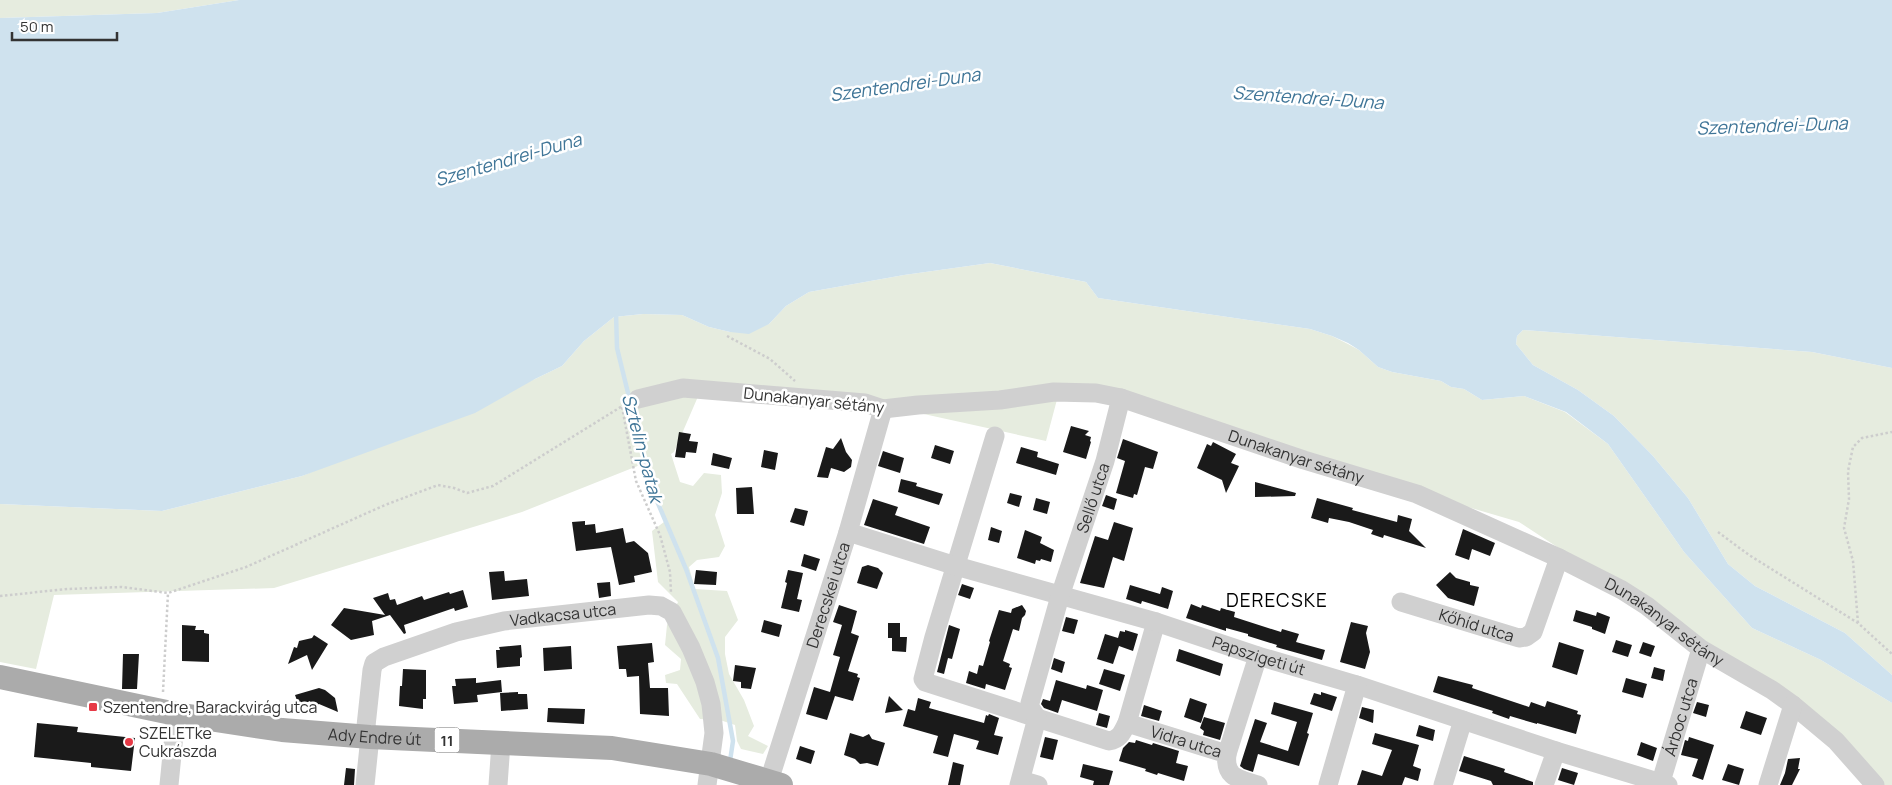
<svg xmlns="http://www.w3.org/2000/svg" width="1892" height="785" font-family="Manrope,sans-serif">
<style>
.green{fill:#e6ecdf}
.water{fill:#cfe2ee}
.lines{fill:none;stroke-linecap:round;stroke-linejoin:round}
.stream{stroke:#cfe2ee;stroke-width:4.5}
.building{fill:#1a1a1a}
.path{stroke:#cdcdcd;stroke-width:2.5;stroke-dasharray:2.5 2.5;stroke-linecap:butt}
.minor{stroke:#d0d0d0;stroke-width:19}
.major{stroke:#ababab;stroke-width:24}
.poi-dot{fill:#e63946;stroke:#fff;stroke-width:2}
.labels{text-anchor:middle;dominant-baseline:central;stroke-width:5;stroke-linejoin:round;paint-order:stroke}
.shield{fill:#fff;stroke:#707070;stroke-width:1}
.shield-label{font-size:15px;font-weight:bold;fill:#333}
.street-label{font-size:16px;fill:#333;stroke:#fff}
.poi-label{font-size:16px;fill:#333;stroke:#fff;text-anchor:start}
.water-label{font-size:18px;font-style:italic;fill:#3f7597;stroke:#fff}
.quarter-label{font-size:19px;letter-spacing:1px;fill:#000;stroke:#fff}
</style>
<rect width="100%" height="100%" fill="#fff"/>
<path class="green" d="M 0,0 L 239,0 L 157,13 L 0,18 Z
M 990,263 L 1086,282 L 1098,298 L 1310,329 L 1332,336 L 1348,344 L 1359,350 L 1378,367 L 1392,372 L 1441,381 L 1451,387 L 1464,389 L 1482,400 L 1524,396 L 1565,412 L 1608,444 L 1684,552 L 1752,628 L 1821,660 L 1892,703 L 1892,785 L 1872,785 L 1786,697 L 1519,522 L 1072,391 L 1059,392 L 1046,441 L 892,407 L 703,385 L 674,452 L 671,454 L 680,482 L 693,486 L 704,473 L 721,475 L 722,493 L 715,515 L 725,546 L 719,557 L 697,560 L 689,567 L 695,589 L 727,591 L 738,620 L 725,637 L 725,654 L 729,674 L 744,700 L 754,726 L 748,736 L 768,746 L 763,754 L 741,749 L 737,741 L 735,725 L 720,720 L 700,719 L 677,684 L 666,683 L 665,675 L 680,670 L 681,659 L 665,645 L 667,625 L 678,602 L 658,582 L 652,531 L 664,522 C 663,494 652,488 640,465 L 522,512 L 274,588 L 54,595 L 36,669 L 0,662 L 0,504 L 162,511 L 302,476 L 535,379 L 562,366 L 584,341 L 614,317 L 643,314 L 682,315 L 709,327 L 730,332 L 769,324 L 786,306 L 809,292 L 904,275 Z
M 1523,330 L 1812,352 L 1892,368 L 1892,675 L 1845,633 L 1755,586 L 1728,564 L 1688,498 L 1653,456 L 1614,416 L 1578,390 L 1533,365 L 1516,344 L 1517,336 Z"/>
<path class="water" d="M 239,0 L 1892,0 L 1892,368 L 1812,352 L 1523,330 L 1517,336 L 1516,344 L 1533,365 L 1578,390 L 1614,416 L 1653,456 L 1688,498 L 1728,564 L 1755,586 L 1845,633 L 1892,675 L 1892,703 L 1821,660 L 1752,628 L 1684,552 L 1608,444 L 1566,412 L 1524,396 L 1482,400 L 1464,389 L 1451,387 L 1441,381 L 1392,372 L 1378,367 L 1359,350 L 1348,343 L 1332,336 L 1310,329 L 1098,298 L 1086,282 L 990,263 L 904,275 L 809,292 L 786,306 L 769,324 L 749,334 L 730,332 L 709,327 L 682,315 L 643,314 L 614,317 L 584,341 L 562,366 L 535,379 L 475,413 L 302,476 L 162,511 L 0,504 L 0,18 L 157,13 Z"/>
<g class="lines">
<path class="stream" d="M 616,313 L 617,348 L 651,487 L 686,569 L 718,658 L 733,741 L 730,761"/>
</g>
<path class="building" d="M 1071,426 L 1089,431 L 1085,435 L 1091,437 L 1090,441 L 1091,442 L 1086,459 L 1063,452 Z
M 679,432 L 691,434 L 689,441 L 698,442 L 696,453 L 686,452 L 685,458 L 675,457 Z
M 841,438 L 846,452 L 852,460 L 851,467 L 844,472 L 831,468 L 828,478 L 817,477 L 826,447 L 833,449 Z
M 1123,439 L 1158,452 L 1153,469 L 1145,467 L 1137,495 L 1134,494 L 1133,498 L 1116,493 L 1125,461 L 1117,458 Z
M 1213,442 L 1236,454 L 1231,463 L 1239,466 L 1226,493 L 1222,480 L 1197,468 L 1207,444 L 1211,446 Z
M 935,445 L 954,451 L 950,464 L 931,458 Z
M 1021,447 L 1038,452 L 1037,457 L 1059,464 L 1056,475 L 1016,463 Z
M 764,450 L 778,453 L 775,470 L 761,467 Z
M 883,451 L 904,458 L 900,473 L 878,466 Z
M 713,453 L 732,458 L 729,469 L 711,465 Z
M 901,479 L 917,483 L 916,486 L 943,494 L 939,505 L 898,492 Z
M 1255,482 L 1296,493 L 1295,496 L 1255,497 Z
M 752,487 L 754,514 L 737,514 L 736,488 Z
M 1010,493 L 1022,496 L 1019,507 L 1007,503 Z
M 1106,495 L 1117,499 L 1114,510 L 1102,506 Z
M 1036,498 L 1050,502 L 1047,514 L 1033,510 Z
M 1317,498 L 1353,508 L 1352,510 L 1397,522 L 1398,515 L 1412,519 L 1409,531 L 1426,548 L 1384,535 L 1383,538 L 1371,534 L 1373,530 L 1349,522 L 1329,518 L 1328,523 L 1311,518 Z
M 873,499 L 898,507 L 895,515 L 930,527 L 924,544 L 864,525 Z
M 795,508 L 808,511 L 804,526 L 790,522 Z
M 585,521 L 585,525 L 595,524 L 596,533 L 623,528 L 626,543 L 634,541 L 648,553 L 652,572 L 634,576 L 635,582 L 619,585 L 611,547 L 576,551 L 572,522 Z
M 1114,522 L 1133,528 L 1124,561 L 1113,557 L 1104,588 L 1080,583 L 1095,536 L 1108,540 Z
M 991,527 L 1002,531 L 999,543 L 988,540 Z
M 1463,529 L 1495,543 L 1490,556 L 1472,549 L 1469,560 L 1455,555 Z
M 1025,530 L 1042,537 L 1040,543 L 1054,550 L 1051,562 L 1041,559 L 1040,561 L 1036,560 L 1035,564 L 1017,558 Z
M 804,554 L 820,559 L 816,571 L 801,566 Z
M 868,565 L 878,568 L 883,573 L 877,589 L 857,583 L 862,567 Z
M 696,570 L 717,572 L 716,585 L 694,584 Z
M 788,570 L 803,573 L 797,599 L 802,600 L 799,612 L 781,608 L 787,583 L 785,582 Z
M 504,571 L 505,581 L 527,579 L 529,596 L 492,600 L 489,572 Z
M 1450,572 L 1456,578 L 1470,582 L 1470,585 L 1479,587 L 1474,606 L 1448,598 L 1436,585 Z
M 610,582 L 611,596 L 599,598 L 597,583 Z
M 962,584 L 974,588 L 970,599 L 958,595 Z
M 1130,585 L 1160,594 L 1162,587 L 1173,591 L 1168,609 L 1142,601 L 1141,604 L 1126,599 Z
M 463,590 L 468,607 L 455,611 L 454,608 L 404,625 L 406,633 L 404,634 L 390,615 L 372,621 L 374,635 L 351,640 L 331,625 L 344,608 L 385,615 L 373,598 L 388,593 L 390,600 L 395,599 L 397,605 L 422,596 L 424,600 L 449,592 L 450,594 Z
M 1191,604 L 1201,608 L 1202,605 L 1220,611 L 1221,608 L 1235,612 L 1234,617 L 1281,632 L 1282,629 L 1299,634 L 1296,642 L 1325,650 L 1322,660 L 1276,647 L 1277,645 L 1248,636 L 1248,634 L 1226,628 L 1226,631 L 1186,618 Z
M 839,605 L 857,611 L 851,633 L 859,636 L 848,671 L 858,674 L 857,677 L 860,678 L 853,701 L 835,696 L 827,720 L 806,714 L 814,687 L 830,692 L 840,657 L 833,655 L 842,625 L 833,622 Z
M 1022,605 L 1026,611 L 1025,615 L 1022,618 L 1019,631 L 1013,629 L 1003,661 L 1010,664 L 1009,667 L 1012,668 L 1005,690 L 986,684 L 985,689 L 966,683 L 969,671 L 977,674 L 979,665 L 983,666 L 990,642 L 989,641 L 999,610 L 1011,613 L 1012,609 Z
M 1576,610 L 1596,616 L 1597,612 L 1610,617 L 1605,634 L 1592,629 L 1592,627 L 1573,621 Z
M 1066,617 L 1078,620 L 1074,634 L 1062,631 Z
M 764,620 L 782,625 L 779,637 L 761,632 Z
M 1351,622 L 1368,626 L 1366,633 L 1370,652 L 1365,669 L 1340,662 Z
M 888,623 L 900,623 L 900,637 L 907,637 L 906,652 L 892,651 L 892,638 L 888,638 Z
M 182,625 L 196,626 L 195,630 L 204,630 L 204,633 L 209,634 L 209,662 L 182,661 Z
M 949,625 L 960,629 L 952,659 L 948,658 L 944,674 L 937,672 Z
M 1125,630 L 1138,634 L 1133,651 L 1119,646 L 1113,664 L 1097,659 L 1105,634 L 1118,638 L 1120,631 L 1125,632 Z
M 314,635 L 328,644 L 312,670 L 307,655 L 288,664 L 294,647 L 297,648 L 299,641 L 312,638 Z
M 1616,640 L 1632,645 L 1628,657 L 1612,652 Z
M 1559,642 L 1584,650 L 1577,675 L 1552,667 Z
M 1643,642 L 1655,646 L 1651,657 L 1639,653 Z
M 652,643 L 654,662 L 648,663 L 650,688 L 668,688 L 669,716 L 640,714 L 639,676 L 627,677 L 626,669 L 619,669 L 617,646 Z
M 521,645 L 522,657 L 520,658 L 520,666 L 497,668 L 496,650 L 500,650 L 499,647 Z
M 571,646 L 572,669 L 544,671 L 543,648 Z
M 1179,649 L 1223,664 L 1220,676 L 1176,661 Z
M 123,654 L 139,654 L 137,689 L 122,689 Z
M 1054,658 L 1065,662 L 1062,673 L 1051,669 Z
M 735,665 L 756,668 L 751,689 L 741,688 L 741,682 L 733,681 Z
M 1654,667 L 1665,670 L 1663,681 L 1651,678 Z
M 403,669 L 426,670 L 426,699 L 423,699 L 423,709 L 399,706 L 400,686 L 402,686 Z
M 1104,669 L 1125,675 L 1120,691 L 1099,684 Z
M 1438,676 L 1473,685 L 1472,688 L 1529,707 L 1531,702 L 1545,707 L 1547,701 L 1578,711 L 1577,714 L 1581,715 L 1576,734 L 1537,723 L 1537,724 L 1510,716 L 1509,719 L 1492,713 L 1493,711 L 1433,692 Z
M 476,678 L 476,683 L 501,680 L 502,692 L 477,695 L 478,702 L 454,704 L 452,686 L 456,686 L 455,679 Z
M 1626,678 L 1647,684 L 1643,698 L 1622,692 Z
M 1056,680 L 1086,689 L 1087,685 L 1103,690 L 1097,711 L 1062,700 L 1058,713 L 1044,708 L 1041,704 L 1043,699 L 1050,701 Z
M 319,688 L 325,690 L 335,698 L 338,712 L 319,704 L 313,707 L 310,701 L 299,706 L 295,695 Z
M 518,692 L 518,694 L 527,694 L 528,709 L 501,711 L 500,693 Z
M 1321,692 L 1337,697 L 1332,711 L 1310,704 L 1314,693 L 1321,695 Z
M 889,696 L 903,710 L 885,713 Z
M 918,698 L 931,702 L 929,708 L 984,723 L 986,715 L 988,716 L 989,714 L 999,718 L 994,735 L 1003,737 L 998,755 L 976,749 L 979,741 L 954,734 L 948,757 L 933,753 L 938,736 L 903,726 L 908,709 L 915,711 Z
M 1190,698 L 1207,704 L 1201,723 L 1184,717 Z
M 1274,702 L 1313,713 L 1307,733 L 1309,734 L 1299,766 L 1258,754 L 1253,772 L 1244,769 L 1240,766 L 1255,719 L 1267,723 L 1260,742 L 1288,751 L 1297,722 L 1271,714 Z
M 1697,702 L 1709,705 L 1706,717 L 1693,713 Z
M 1144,705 L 1162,711 L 1159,721 L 1141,716 Z
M 1362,707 L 1374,710 L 1373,723 L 1359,718 Z
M 548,708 L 585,709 L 584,724 L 547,722 Z
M 1746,711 L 1767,718 L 1761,735 L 1740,728 Z
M 1099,713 L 1110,716 L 1107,728 L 1096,725 Z
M 1204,717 L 1225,723 L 1220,740 L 1203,735 L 1204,731 L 1200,728 Z
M 37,723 L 78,727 L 77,732 L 135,738 L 131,771 L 91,767 L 91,763 L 34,757 Z
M 1419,725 L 1435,730 L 1433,741 L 1416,736 Z
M 850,733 L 863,737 L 869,734 L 872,739 L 885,743 L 878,766 L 867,763 L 860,764 L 855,759 L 844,755 Z
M 1375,733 L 1419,745 L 1413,766 L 1421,769 L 1418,781 L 1405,777 L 1402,785 L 1357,785 L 1362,770 L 1382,776 L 1392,750 L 1372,744 Z
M 1045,737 L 1058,740 L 1053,760 L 1040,757 Z
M 1689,737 L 1714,745 L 1703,780 L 1692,776 L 1698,759 L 1681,755 L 1685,740 L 1688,741 Z
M 1136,740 L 1152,745 L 1153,743 L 1179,751 L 1176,763 L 1188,766 L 1184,781 L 1158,773 L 1157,775 L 1145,771 L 1146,769 L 1119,761 L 1123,748 L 1129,742 L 1135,743 Z
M 1641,742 L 1657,748 L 1653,761 L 1637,755 Z
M 800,746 L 815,751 L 811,764 L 796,759 Z
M 1464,756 L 1505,769 L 1504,772 L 1533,782 L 1533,785 L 1493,785 L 1491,781 L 1459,771 Z
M 1800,758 L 1798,769 L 1800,769 L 1792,785 L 1780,785 L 1785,773 L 1788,759 Z
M 953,762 L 964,765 L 960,785 L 948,785 Z
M 1083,764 L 1113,771 L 1109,785 L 1093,785 L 1094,781 L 1080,777 Z
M 1728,764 L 1744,769 L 1739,785 L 1722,780 Z
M 346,768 L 355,769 L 354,785 L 344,785 Z
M 1562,768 L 1578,773 L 1574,785 L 1558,780 Z"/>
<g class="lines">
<path class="path" d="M 727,336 L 770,359 L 795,381
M 622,407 L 636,481 L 660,535 L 670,572 L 671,593
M 1718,532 L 1749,555 L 1858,623 L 1892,654
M 0,596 L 67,589 L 122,587 L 168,593 L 246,567 L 385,505 L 438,485 L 454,488 L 467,493 L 493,486 L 624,405
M 1858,623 L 1853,561 L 1844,528 L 1849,499 L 1848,471 L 1853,447 L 1862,438 L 1892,432
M 163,692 L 168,593"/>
<g class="minor">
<path id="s1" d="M 638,399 L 683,388 L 865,403 L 883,409 L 918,405 L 1000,400 L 1054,392 L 1096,393 L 1121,398 L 1304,460 L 1417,494 L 1559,558 L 1622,590 L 1647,606 L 1701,649 L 1772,690 L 1793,705 L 1836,741 L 1875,785"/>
<path d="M 995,436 L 934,637 L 923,679 L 925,682 L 1109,741 C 1120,739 1122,733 1127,723 L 1156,622"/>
<path id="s2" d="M 848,532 L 956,566 L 1156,622 L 1258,656 L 1357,685 L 1556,751 L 1668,785"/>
<path id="s3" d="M 1401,602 L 1519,638 L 1526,637 L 1533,632 L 1559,558"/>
<path id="s4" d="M 1127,723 L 1227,754 C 1224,778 1239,779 1258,785"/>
<path d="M 1227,754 L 1258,656"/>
<path d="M 1021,780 L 1038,785"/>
<path id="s5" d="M 769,781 L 848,532 L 883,409"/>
<path d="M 169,785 L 176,714"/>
<path id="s6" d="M 365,785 L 370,737 L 366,726 L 372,670 L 374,663 L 384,657 L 456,632 L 504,621 L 649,605 L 661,606 L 672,612 L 691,648 L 705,682 L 711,704 L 714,733 L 707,785"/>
<path d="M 498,785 L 501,743"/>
<path id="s7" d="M 1019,785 L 1037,718 L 1030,707 L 1030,703 L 1060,596 L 1105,461 L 1121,398"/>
<path d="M 1328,785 L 1357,685"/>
<path d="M 1443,785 L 1463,720"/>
<path d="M 1544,785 L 1556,751"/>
<path id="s8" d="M 1660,785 L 1701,649"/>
<path d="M 1768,785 L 1793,705"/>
</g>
<path class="major" id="s9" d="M 0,677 L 176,714 L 282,730 L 370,737 L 612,748 L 711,764 L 781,785"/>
</g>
<g class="poi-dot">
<rect x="88" y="702" width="10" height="10" rx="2.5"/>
<circle cx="129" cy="742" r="5"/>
</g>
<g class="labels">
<rect class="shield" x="434.5" y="727.5" width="25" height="25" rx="4"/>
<g class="shield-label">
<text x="447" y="740">11</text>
</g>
<g class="street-label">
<text transform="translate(814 400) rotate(6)">Dunakanyar sétány</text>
<text stroke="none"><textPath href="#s1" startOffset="672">Dunakanyar sétány</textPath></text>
<text stroke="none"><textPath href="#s7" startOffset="301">Sellő utca</textPath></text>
<text stroke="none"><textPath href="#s5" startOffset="195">Derecskei utca</textPath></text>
<text stroke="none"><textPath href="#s6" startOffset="320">Vadkacsa utca</textPath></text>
<text stroke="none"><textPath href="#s1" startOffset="1078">Dunakanyar sétány</textPath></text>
<text stroke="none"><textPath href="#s3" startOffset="79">Kőhíd utca</textPath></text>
<text stroke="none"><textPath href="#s2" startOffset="429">Papszigeti út</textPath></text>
<text stroke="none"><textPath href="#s8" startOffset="71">Árboc utca</textPath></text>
<text stroke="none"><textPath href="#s9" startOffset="380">Ady Endre út</textPath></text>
<text stroke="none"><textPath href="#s4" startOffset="62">Vidra utca</textPath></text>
</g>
<g class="poi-label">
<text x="103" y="707">Szentendre, Barackvirág utca</text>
<text x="139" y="733">SZELETke<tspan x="139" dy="18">Cukrászda</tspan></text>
</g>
<g class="water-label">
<text transform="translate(905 84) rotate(-8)">Szentendrei-Duna</text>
<text transform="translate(1308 97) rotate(4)">Szentendrei-Duna</text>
<text transform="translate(1772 125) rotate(-2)">Szentendrei-Duna</text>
<text transform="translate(508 159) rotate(-16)">Szentendrei-Duna</text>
<text transform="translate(643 448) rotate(75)">Sztelin-patak</text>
</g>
<g class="quarter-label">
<text x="1277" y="600">DERECSKE</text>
</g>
</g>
<path d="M12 32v8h105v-8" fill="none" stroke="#333333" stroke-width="2.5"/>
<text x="20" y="32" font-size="15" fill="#333333" stroke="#ffffff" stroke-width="4" paint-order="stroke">50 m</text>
</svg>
